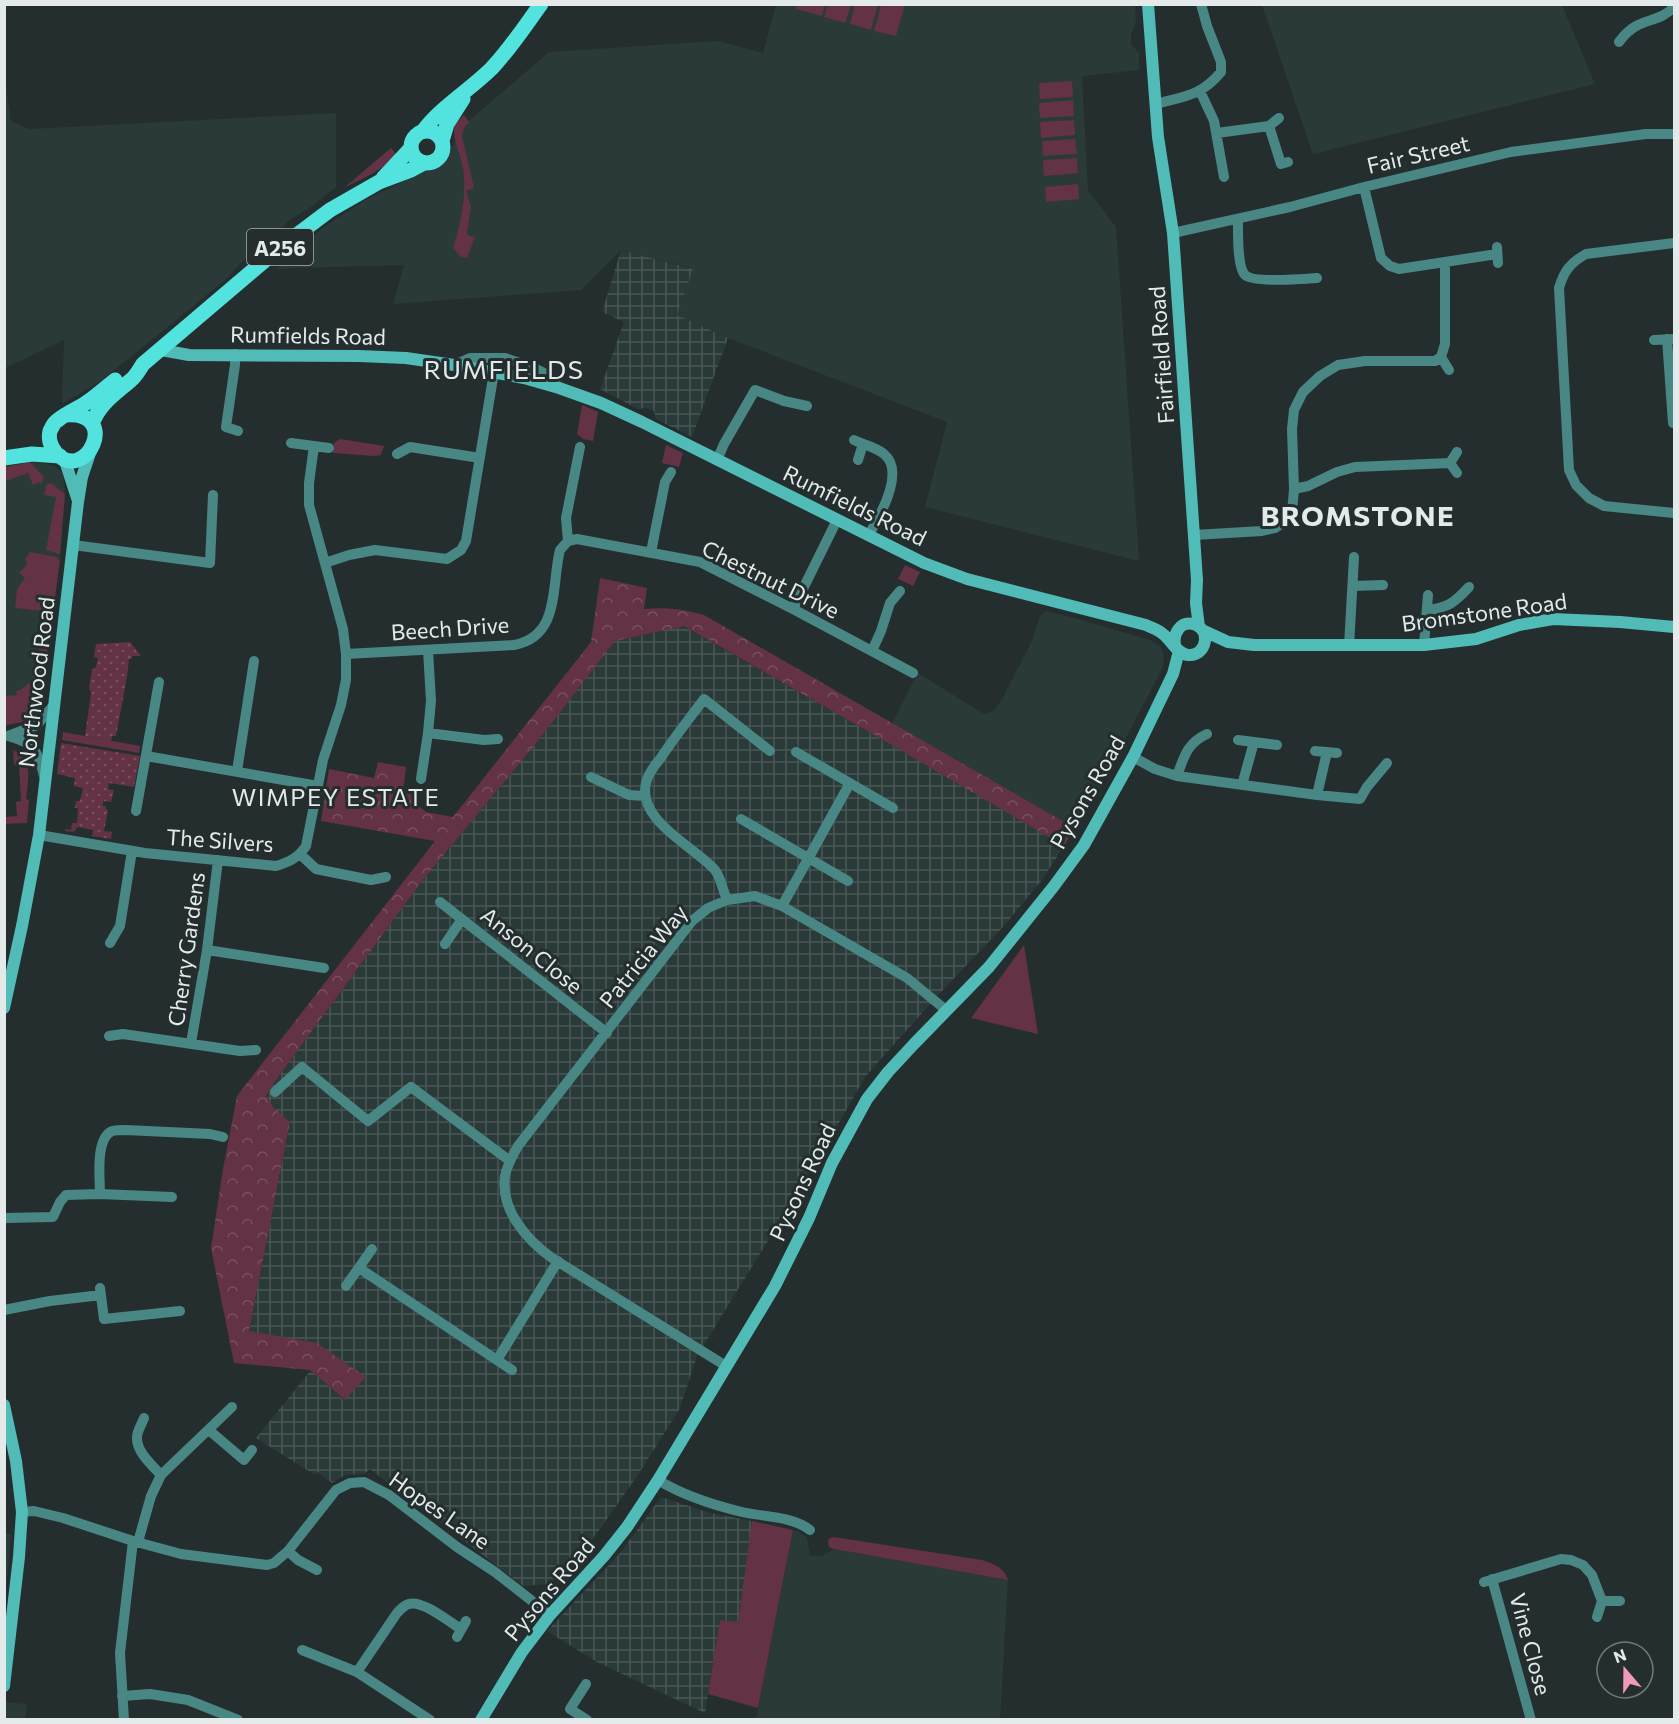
<svg xmlns="http://www.w3.org/2000/svg" width="1679" height="1724" font-family="Commissioner,sans-serif">
<style>
.built{fill:#293a39}
.industrial{fill:url(#industrial-grid)}
.grass{fill:#633244}
.park{fill:url(#park-crowns)}
.garden{fill:url(#garden-dots)}
.lines{fill:none;stroke-linecap:round;stroke-linejoin:round}
.street{stroke:#498785;stroke-width:10}
.secondary{stroke:#51bbb8;stroke-width:12}
.primary{stroke:#53e3df;stroke-width:15}
.labels{text-anchor:middle;dominant-baseline:central;stroke-width:6;stroke-linejoin:round;paint-order:stroke}
.shield{fill:#252e2e;stroke:#abb2b2;stroke-width:1.5}
.shield-label{font-size:21px;font-weight:bold;fill:#e4eaea}
.street-label{font-size:22px;fill:#e4eaea;stroke:#252e2e}
.neighbourhood-label{font-size:24px;letter-spacing:1.5px;fill:#e4eaea;stroke:#252e2e}
.quarter-label{font-size:26px;letter-spacing:1.5px;fill:#e4eaea;stroke:#252e2e}
.district-label{font-size:28px;font-weight:bold;letter-spacing:1.5px;fill:#e4eaea;stroke:#252e2e}
</style>
<defs>
<pattern id="industrial-grid" width="8" height="8" patternUnits="userSpaceOnUse" patternTransform="scale(1.5)"><rect width="8" height="8" fill="#293a39"/><path d="M0 4h8M4 0v8" fill="none" stroke="#485756"/></pattern>
<pattern id="park-crowns" width="20" height="18" patternUnits="userSpaceOnUse" patternTransform="scale(1.5)"><rect width="20" height="18" fill="#633244"/><path d="M2 6a3 3 0 1 1 6 0M12 15a3 3 0 1 1 6 0" fill="none" stroke="#79505f"/></pattern>
<pattern id="garden-dots" width="8" height="8" patternUnits="userSpaceOnUse" patternTransform="scale(1.5)"><rect width="8" height="8" fill="#633244"/><path d="M2 2h.1M6 6h.1" fill="none" stroke="#79505f" stroke-width="1.8" stroke-linecap="round"/></pattern>
</defs>
<rect width="100%" height="100%" fill="#252e2e"/>
<path class="built" d="M 776,5 L 1135,5 L 1136,23 L 1131,34 L 1131,44 L 1139,53 L 1139,70 L 1082,76 L 1088,190 L 1116,227 L 1139,561 L 925,507 L 947,422 L 728,338 L 676,315 L 692,268 L 621,250 L 581,290 L 393,304 L 404,265 L 292,268 L 276,270 L 321,229 L 365,200 L 445,161 L 463,126 L 549,52 L 718,41 L 763,53 Z
M 1262,5 L 1562,5 L 1595,84 L 1313,154 Z
M 5,79 L 11,121 L 29,129 L 336,113 L 336,187 L 311,207 L 291,219 L 242,262 L 224,281 L 101,381 L 62,404 L 64,340 L 5,368 Z
M 33,462 L 56,466 L 62,473 L 63,477 L 65,490 L 60,560 L 53,612 L 37,709 L 31,717 L 26,721 L 5,725 L 4,467 Z
M 1046,611 L 1071,617 L 1150,640 L 1159,645 L 1163,651 L 1164,659 L 1161,671 L 1098,791 L 1075,828 L 892,723 L 918,673 L 984,714 L 992,712 L 1001,701 L 1032,641 L 1040,616 Z
M 793,1530 L 803,1534 L 807,1538 L 810,1556 L 822,1556 L 834,1549 L 1008,1580 L 1000,1719 L 756,1720 Z
M 5,1534 L 11,1534 L 5,1603 L 4,1534 Z
M 5,1702 L 27,1704 L 25,1719 L 5,1719 Z"/>
<path class="industrial" d="M 621,250 L 693,269 L 677,315 L 728,338 L 692,437 L 656,419 L 654,411 L 647,408 L 638,409 L 600,389 L 624,322 L 602,312 Z
M 683,626 L 883,740 L 1064,846 L 1042,880 L 1003,927 L 940,993 L 865,1077 L 822,1153 L 697,1356 L 680,1408 L 638,1475 L 592,1540 L 552,1584 L 523,1586 L 370,1469 L 364,1474 L 345,1475 L 332,1483 L 317,1472 L 315,1475 L 256,1438 L 311,1370 L 344,1400 L 365,1377 L 249,1331 L 290,1122 L 273,1107 L 266,1096 L 276,1080 L 422,881 L 534,746 L 615,641 Z
M 661,1497 L 711,1513 L 752,1521 L 746,1577 L 738,1623 L 720,1620 L 705,1713 L 597,1662 L 547,1631 L 621,1552 Z"/>
<path class="grass" d="M 797,5 L 797,4 L 825,5 L 822,16 L 796,9 Z
M 828,5 L 851,5 L 845,23 L 824,17 Z
M 855,5 L 878,5 L 871,30 L 850,24 Z
M 881,5 L 905,5 L 896,36 L 874,31 Z
M 1072,81 L 1073,97 L 1040,99 L 1039,83 Z
M 1073,100 L 1074,116 L 1040,118 L 1039,103 Z
M 464,115 L 469,122 L 464,128 L 462,136 L 474,188 L 466,191 L 471,207 L 467,234 L 469,236 L 475,237 L 467,258 L 461,257 L 453,248 C 461,223 467,194 463,168 C 461,156 454,143 454,131 C 454,123 459,120 464,115 Z
M 1074,120 L 1075,135 L 1041,138 L 1040,122 Z
M 1075,139 L 1077,154 L 1043,156 L 1042,141 Z
M 391,148 L 397,155 C 383,170 364,178 345,187 Z
M 1077,158 L 1078,173 L 1044,176 L 1043,160 Z
M 1078,184 L 1079,199 L 1046,202 L 1045,187 Z
M 582,405 L 598,412 L 593,441 L 583,439 L 577,434 Z
M 340,439 L 384,446 L 381,455 L 374,456 L 333,453 L 334,443 Z
M 666,445 L 683,453 L 679,467 L 662,463 Z
M 30,462 L 43,476 L 43,481 L 41,484 L 39,482 L 33,485 L 28,473 L 5,481 L 5,467 Z
M 51,483 L 65,494 L 60,554 L 46,550 L 56,497 L 44,495 L 46,488 L 45,487 L 47,484 Z
M 30,552 L 57,557 L 57,559 L 60,560 L 53,612 L 15,608 L 17,589 L 25,578 L 19,573 L 27,565 L 27,562 L 25,559 Z
M 905,565 L 920,572 L 913,586 L 898,579 Z
M 43,615 L 53,616 L 42,683 L 31,681 L 32,676 L 36,676 Z
M 30,682 L 41,685 C 36,714 36,722 5,725 L 5,696 L 17,695 L 16,691 L 20,690 Z
M 63,732 L 140,746 L 139,753 L 62,740 Z
M 13,750 C 34,759 28,780 26,799 L 29,800 L 27,823 L 5,824 L 5,817 L 17,816 L 16,802 L 21,801 L 19,765 L 14,765 Z
M 1024,945 L 1038,1034 L 971,1018 Z
M 752,1521 L 793,1530 L 758,1708 L 708,1694 L 720,1620 L 738,1622 Z
M 834,1537 L 982,1560 C 994,1564 1004,1567 1008,1580 L 834,1549 L 829,1547 L 828,1539 Z"/>
<path class="park" d="M 600,578 L 647,588 L 644,609 C 666,607 683,609 704,615 L 1075,828 L 1064,846 L 883,740 L 684,626 L 615,641 L 534,746 L 422,881 L 276,1080 L 266,1096 L 273,1107 L 290,1122 L 249,1331 L 317,1343 L 366,1377 L 345,1400 L 310,1370 L 234,1363 L 211,1248 L 223,1169 L 237,1096 L 435,841 L 321,821 L 329,769 L 374,778 L 378,762 L 406,767 L 403,791 L 413,792 L 414,802 L 426,812 L 453,817 L 591,642 Z"/>
<path class="garden" d="M 130,642 L 141,656 L 132,656 L 132,659 L 129,659 L 127,677 L 116,736 L 112,736 L 111,741 L 85,736 L 91,693 L 89,688 L 92,670 L 96,667 L 98,658 L 94,657 L 96,644 Z
M 61,743 L 140,756 L 134,787 L 109,783 L 108,789 L 114,790 L 111,802 L 103,801 L 103,806 L 106,806 L 106,809 L 108,810 L 104,831 L 112,832 L 111,839 L 92,836 L 93,830 L 78,827 L 73,832 L 65,831 L 66,829 L 71,830 L 72,823 L 77,823 L 78,808 L 75,808 L 76,801 L 80,801 L 83,788 L 74,786 L 75,778 L 57,774 Z"/>
<g class="lines">
<path class="street" d="M 1619,42 C 1624,35 1630,29 1638,25 C 1651,19 1664,18 1674,7
M 1200,91 L 1214,121 L 1224,177
M 1156,104 C 1185,96 1201,96 1221,72 L 1221,62 L 1207,26 L 1201,4
M 1269,126 L 1281,164 L 1288,162
M 1217,133 L 1269,126 L 1279,118
M 1364,187 L 1381,258 L 1390,266 L 1399,269 L 1497,254
M 1238,219 C 1238,231 1237,267 1245,275 C 1253,283 1304,279 1317,278
M 1173,233 L 1290,207 L 1364,187 L 1511,152 L 1646,134 L 1674,134
M 1674,243 L 1586,254 C 1570,263 1564,271 1559,288 L 1569,470 L 1576,485 L 1589,498 L 1604,506 L 1674,513
M 1497,247 L 1498,263
M 1667,339 L 1673,423
M 1654,340 L 1674,339
M 235,354 L 235,365 L 226,427 L 238,431
M 1441,357 L 1449,370
M 454,365 L 470,358 L 505,358 L 534,368 L 548,375 L 559,388
M 854,440 C 864,445 876,447 884,454 C 906,472 879,518 868,536
M 291,443 L 329,448
M 397,454 L 410,447 L 480,458
M 717,460 L 724,444 L 755,390 L 784,401 L 807,406
M 858,460 L 863,444
M 1457,473 L 1450,463 L 1457,452
M 1294,489 L 1308,486 L 1337,472 L 1355,467 L 1450,463
M 1194,535 L 1262,531 L 1275,528 L 1284,522 L 1292,513 L 1294,489 L 1292,429 L 1294,410 L 1303,392 L 1320,376 L 1338,365 L 1365,361 L 1435,361 L 1441,357 L 1445,344 L 1445,262
M 568,541 L 566,518 L 580,447
M 73,545 L 210,563 L 213,495
M 651,552 L 665,482 L 671,472
M 325,563 L 349,555 L 375,550 L 447,559 L 461,550 L 466,541 L 494,372
M 1353,586 L 1383,585
M 793,609 L 837,520
M 1428,610 C 1448,608 1455,602 1469,587
M 1424,645 L 1428,595
M 1349,646 L 1354,557
M 872,651 L 881,631 L 890,603 L 900,591
M 346,654 L 514,645 C 561,636 551,585 560,550 L 568,541 L 577,539 L 700,562 L 793,609 L 913,673
M 428,733 L 484,740 L 498,739
M 8,736 C 34,743 38,750 44,776
M 8,736 L 37,725 L 53,706
M 1238,740 L 1277,745
M 1315,751 L 1337,753
M 796,752 L 893,808
M 146,756 L 318,786
M 1133,757 L 1155,769 L 1177,776 L 1317,795 L 1360,799 L 1367,787 L 1387,763
M 237,771 L 254,661
M 1177,776 C 1184,757 1187,743 1207,734
M 591,777 L 629,795 L 645,796
M 421,779 L 428,733 L 431,701 L 428,650
M 1242,785 L 1254,742
M 1317,795 L 1327,752
M 136,811 L 159,682
M 741,819 L 848,881
M 39,835 L 145,853 L 276,866 C 289,862 298,858 306,846 L 323,760 L 341,705 L 346,680 L 346,654 L 343,629 L 309,505 L 309,483 L 314,446
M 300,854 L 316,869 L 371,880 L 386,877
M 727,900 C 723,891 721,878 715,870 C 694,846 637,821 646,783 C 648,774 654,766 660,759 C 674,738 689,719 704,699 L 770,751
M 440,902 L 607,1033
M 782,906 L 850,783
M 110,943 L 120,926 L 132,851
M 445,944 L 462,919
M 207,950 L 324,968
M 109,1036 L 123,1034 L 240,1051 L 256,1050
M 191,1043 L 207,950 L 218,860
M 275,1092 L 302,1067 L 368,1121 L 411,1087 L 510,1161
M 100,1194 C 100,1178 95,1139 112,1131 C 116,1130 122,1130 126,1130 L 210,1134 L 223,1137
M 4,1218 L 53,1217 L 60,1202 L 66,1195 L 100,1194 L 172,1197
M 359,1268 L 512,1370
M 346,1286 L 372,1249
M 100,1288 L 104,1319 L 180,1311
M 4,1310 L 50,1301 L 101,1295
M 497,1360 L 558,1261
M 726,1366 L 552,1258 C 527,1240 500,1210 505,1176 C 507,1165 513,1155 518,1146 L 692,921 L 708,908 L 727,900 L 755,896 L 782,906 L 907,978 L 946,1010
M 144,1418 C 142,1424 137,1431 137,1437 C 136,1452 153,1466 161,1475
M 210,1431 L 244,1460 L 252,1450
M 658,1480 C 684,1496 713,1505 742,1512 C 764,1517 792,1516 810,1530
M 22,1512 L 34,1511 L 63,1518 L 133,1541 L 181,1554 L 267,1565 L 274,1563 L 288,1551 L 336,1490 L 350,1483 L 364,1482 L 389,1495 L 457,1547 L 495,1572 L 550,1615
M 138,1542 L 151,1496 L 161,1475 L 232,1407
M 288,1551 L 298,1560 L 317,1570
M 1492,1579 L 1531,1720
M 1484,1582 L 1561,1559 L 1571,1560 L 1583,1565 L 1592,1575 L 1602,1601 L 1597,1617
M 1602,1601 L 1620,1601
M 457,1637 L 466,1621
M 302,1650 L 357,1672 L 430,1720
M 357,1672 L 397,1613 C 401,1609 404,1605 409,1604 C 423,1600 449,1622 461,1629
M 586,1684 L 570,1709 L 587,1720
M 122,1696 L 150,1694 L 188,1700 L 238,1720
M 124,1720 L 120,1653 L 133,1541"/>
<path class="secondary" d="M 1148,4 L 1158,137 L 1173,233 L 1197,580 L 1196,603 L 1199,627
M 161,350 L 189,355 L 359,356 L 406,358 L 454,365 L 524,378 L 559,388 L 601,403 L 642,422 L 924,563 L 967,579 L 1146,625 C 1152,628 1159,630 1163,634 C 1171,640 1177,654 1188,655 C 1207,657 1212,628 1193,624 C 1180,621 1173,634 1175,645
M 64,458 L 78,501
M 1202,630 L 1228,642 L 1254,645 L 1424,645 L 1476,639 L 1519,625 L 1553,619 L 1620,622 L 1674,627
M 4,1008 L 22,926 L 39,835 L 78,502 L 82,477 L 91,450
M 4,1405 L 16,1461 L 22,1512 L 19,1557 L 4,1686
M 481,1720 L 522,1652 L 550,1615 L 604,1556 L 627,1527 L 658,1480 L 775,1286 L 809,1218 L 832,1163 L 867,1099 L 888,1072 L 914,1044 L 989,967 L 1054,886 L 1084,845 L 1133,757 L 1173,674 L 1179,651"/>
<path class="primary" d="M411 147a16 16 0 1 1 32 0a16 16 0 1 1-32 0Z
M 423,131 C 442,106 470,90 492,68 C 510,49 525,26 541,4
M 442,141 L 447,124 L 463,99
M 383,178 L 411,148
M 66,415 C 122,411 85,485 56,453 C 51,447 48,439 50,431 C 52,427 54,422 58,420 C 66,413 77,409 86,403 C 96,396 105,388 115,380
M 92,424 C 99,404 115,394 131,380 C 136,376 139,370 143,364 L 277,250 L 330,210 L 379,182 L 411,170 L 424,163
M 4,458 L 32,454 L 60,456"/>
</g>
<g class="labels">
<rect class="shield" x="247" y="229" width="66" height="36" rx="4.5"/>
<g class="shield-label">
<text x="280" y="247">A256</text>
</g>
<g class="street-label">
<text transform="translate(1418 154) rotate(-13)">Fair Street</text>
<text transform="translate(308 335) rotate(1)">Rumfields Road</text>
<text transform="translate(1161 355) rotate(-94)">Fairfield Road</text>
<text transform="translate(855 505) rotate(26)">Rumfields Road</text>
<text transform="translate(771 579) rotate(26)">Chestnut Drive</text>
<text transform="translate(1484 612) rotate(-8)">Bromstone Road</text>
<text transform="translate(450 628) rotate(-4)">Beech Drive</text>
<text transform="translate(36 682) rotate(-83)">Northwood Road</text>
<text transform="translate(1087 792) rotate(-60)">Pysons Road</text>
<text transform="translate(220 840) rotate(4)">The Silvers</text>
<text transform="translate(186 949) rotate(-82)">Cherry Gardens</text>
<text transform="translate(532 950) rotate(39)">Anson Close</text>
<text transform="translate(643 956) rotate(-51)">Patricia Way</text>
<text transform="translate(802 1182) rotate(-65)">Pysons Road</text>
<text transform="translate(440 1510) rotate(35)">Hopes Lane</text>
<text transform="translate(549 1589) rotate(-50)">Pysons Road</text>
<text transform="translate(1531 1644) rotate(75)">Vine Close</text>
</g>
<g class="neighbourhood-label">
<text x="336" y="796">WIMPEY ESTATE</text>
</g>
<g class="quarter-label">
<text x="504" y="368">RUMFIELDS</text>
</g>
<g class="district-label">
<text x="1358" y="515">BROMSTONE</text>
</g>
</g>
<rect width="1679" height="1724" fill="none" stroke="#e4eaea" stroke-width="12"/>
<g transform="translate(1625 1670) rotate(340)"><circle r="28" fill="#252e2e" stroke="#717979" stroke-width="1.5"/>
<path d="M0-4.5L10 22L0 15L-10 22Z" fill="#f09ab7"/>
<text y="-9" font-size="16" font-weight="bold" text-anchor="middle" fill="#e4eaea">N</text>
</g>
</svg>
